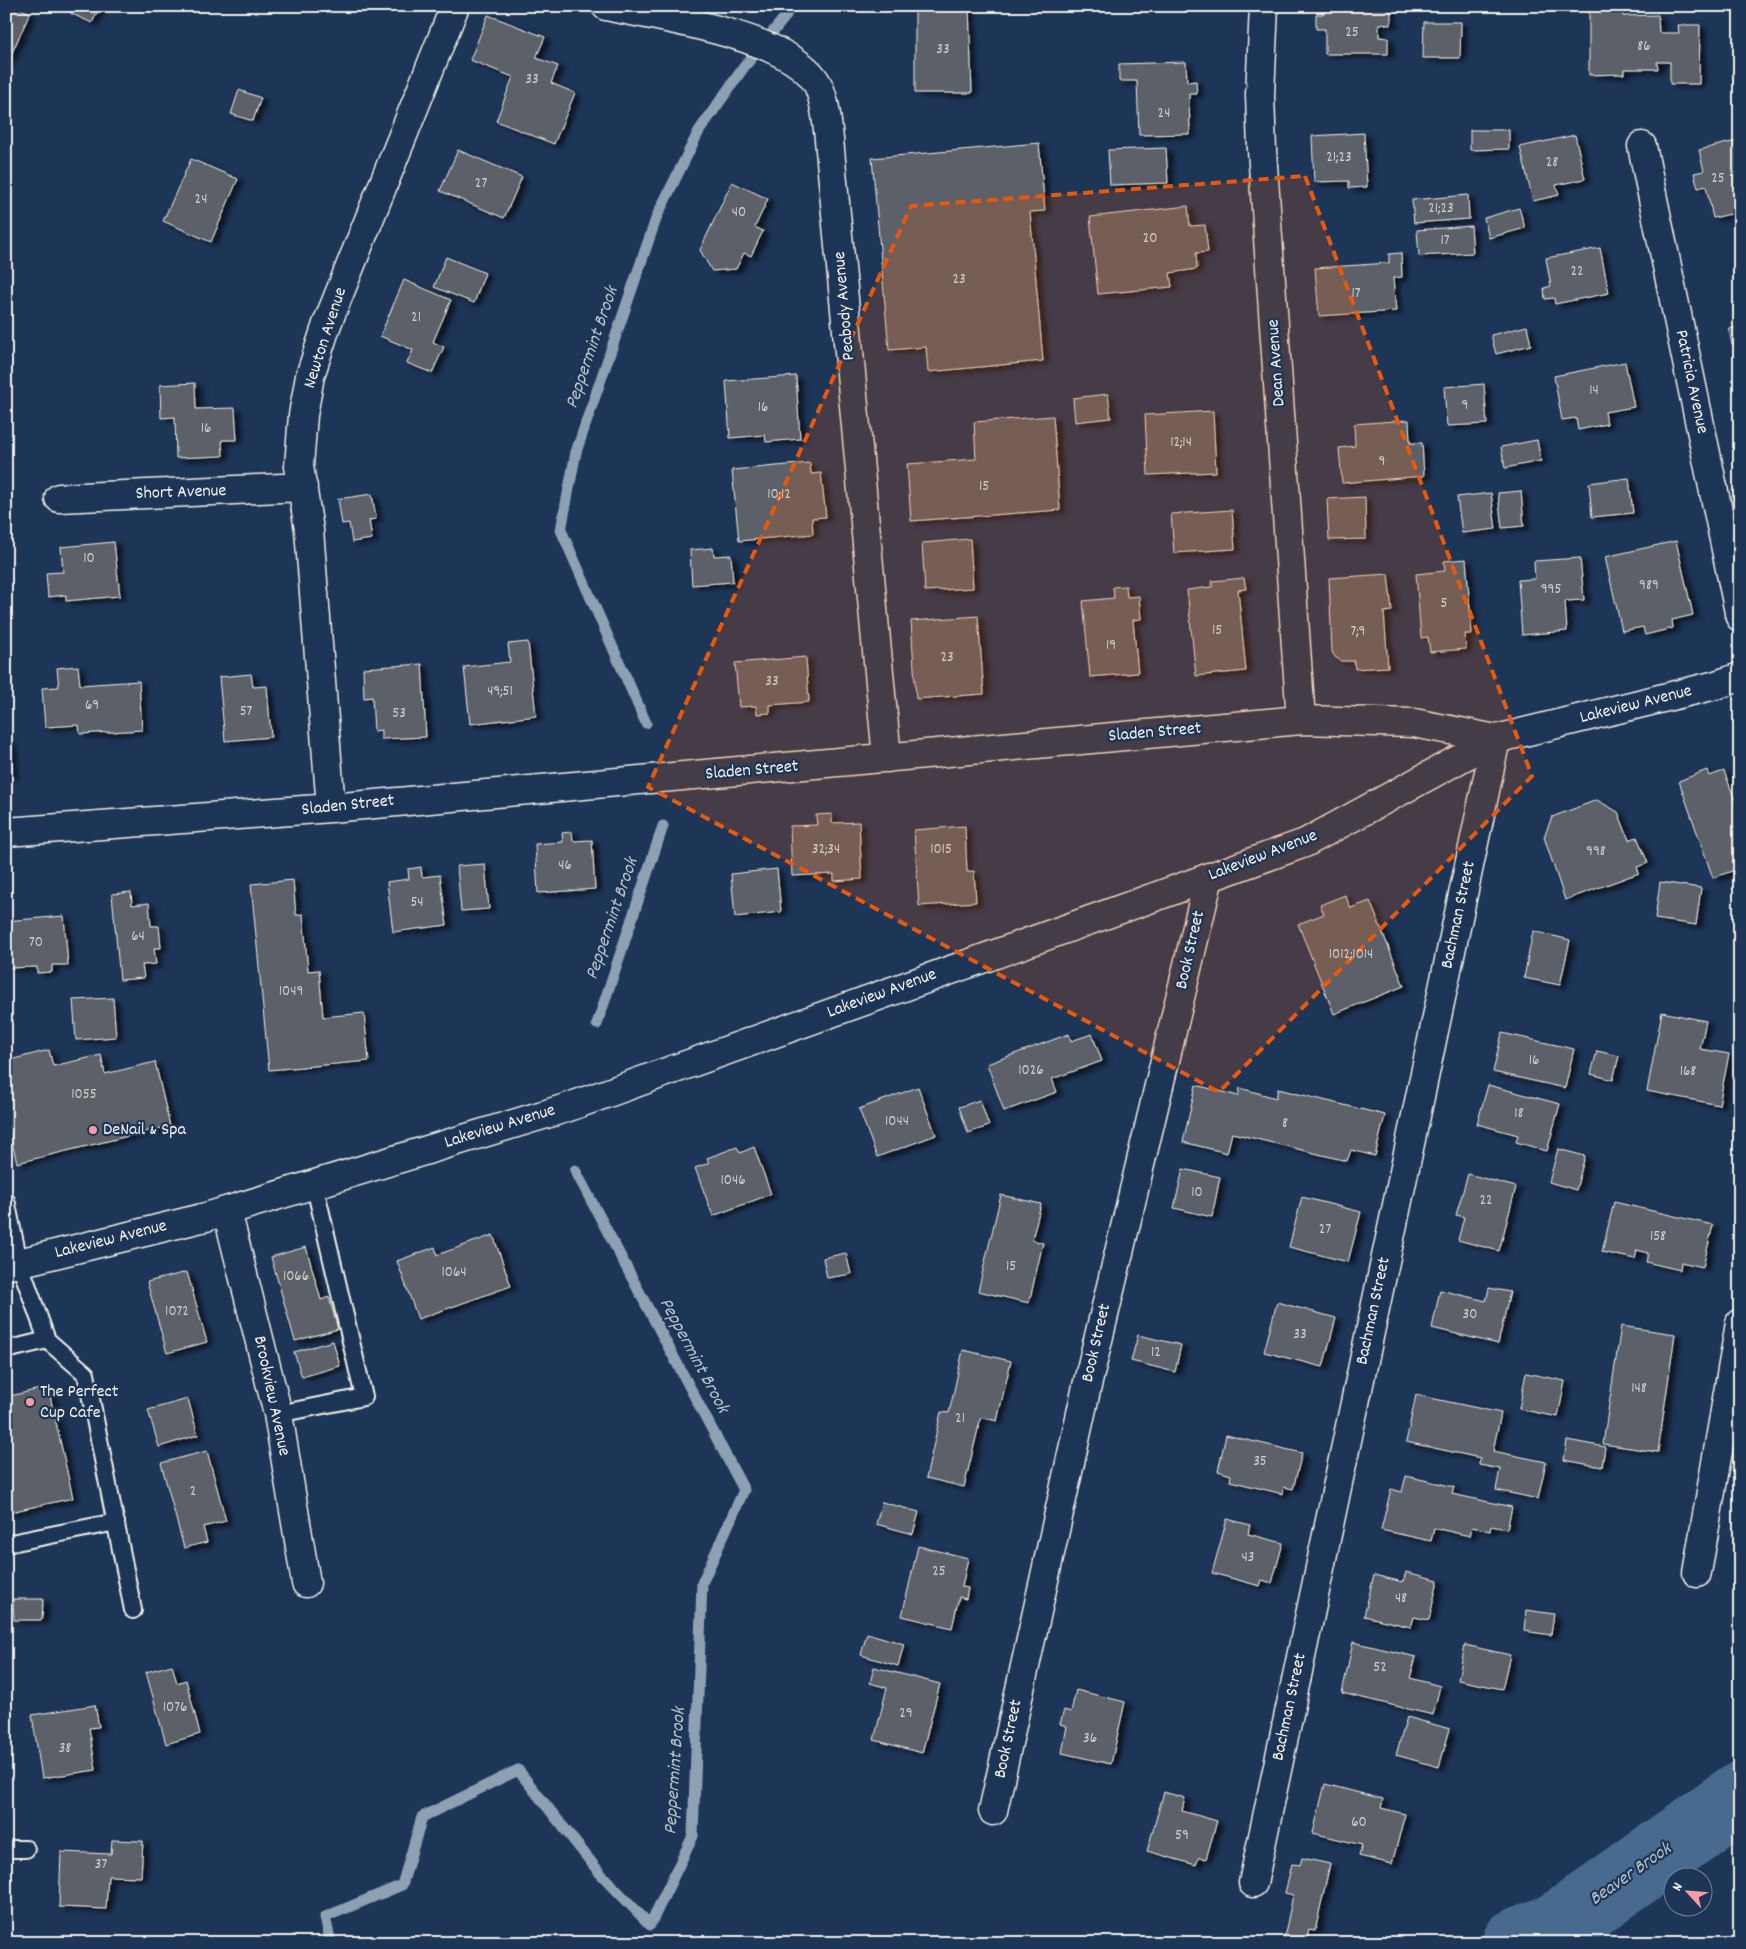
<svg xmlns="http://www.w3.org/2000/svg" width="1746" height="1949" font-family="Dekko,sans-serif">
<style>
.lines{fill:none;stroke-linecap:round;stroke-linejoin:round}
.stream{stroke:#8da1b3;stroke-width:11}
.river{stroke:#486b8f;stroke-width:70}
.building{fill:#5c6067;stroke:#f4f1e8;filter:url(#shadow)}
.service-casing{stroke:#f4f1e8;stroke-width:20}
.minor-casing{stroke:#f4f1e8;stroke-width:31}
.secondary-casing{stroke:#f4f1e8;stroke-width:31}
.service{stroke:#1d3557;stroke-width:16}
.minor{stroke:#1d3557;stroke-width:28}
.secondary{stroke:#1d3557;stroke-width:28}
.marked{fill:#e8590c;fill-opacity:0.2;stroke:#e8590c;stroke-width:4;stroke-dasharray:10 6;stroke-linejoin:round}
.poi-dot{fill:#ff9aa2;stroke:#1d3557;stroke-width:2}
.labels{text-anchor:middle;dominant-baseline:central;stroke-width:4.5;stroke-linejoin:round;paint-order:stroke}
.number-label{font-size:15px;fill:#cecdc8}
.street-label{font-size:18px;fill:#f4f1e8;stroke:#1d3557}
.poi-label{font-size:18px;fill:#f4f1e8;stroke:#1d3557;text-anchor:start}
.water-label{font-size:19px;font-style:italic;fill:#b8c2c9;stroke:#1d3557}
</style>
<defs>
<filter id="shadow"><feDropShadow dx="5.5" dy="3" stdDeviation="2.5" flood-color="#0009"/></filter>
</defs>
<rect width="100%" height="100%" fill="#1d3557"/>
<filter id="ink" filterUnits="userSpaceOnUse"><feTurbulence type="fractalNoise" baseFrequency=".02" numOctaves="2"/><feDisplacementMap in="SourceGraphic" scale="10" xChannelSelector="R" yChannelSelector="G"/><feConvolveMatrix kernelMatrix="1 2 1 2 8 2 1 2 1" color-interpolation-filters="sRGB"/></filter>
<g filter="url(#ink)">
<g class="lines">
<path class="stream" d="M 646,723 L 561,530 L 576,452 L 657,216 L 699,131 L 744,67 L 785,17 L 790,6
M 597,1024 L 663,826
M 331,1943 L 325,1917 L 402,1885 L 422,1817 L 518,1770 L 599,1872 L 650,1925 L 693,1836 L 702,1583 L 744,1490 L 575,1170"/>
<path class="river" d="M 1517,1943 L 1558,1927 L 1740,1797"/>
</g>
<path class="building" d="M 6,6 L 15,6 L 30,13 L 6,66 Z
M 73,6 L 100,6 L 92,23 L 70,13 Z
M 915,6 L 969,6 L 972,93 L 915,93 Z
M 1324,6 L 1391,6 L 1391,25 L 1379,24 L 1379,37 L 1388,38 L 1388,54 L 1325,54 L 1325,29 L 1316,29 L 1316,14 L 1323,14 Z
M 1589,9 L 1624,9 L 1623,16 L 1658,15 L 1659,33 L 1679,33 L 1678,25 L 1700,25 L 1699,84 L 1670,84 L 1670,62 L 1657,62 L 1658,69 L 1624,69 L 1624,74 L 1589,75 Z
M 488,15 L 545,37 L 536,58 L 558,66 L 551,83 L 575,93 L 554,144 L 496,121 L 513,77 L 470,60 Z
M 1424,22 L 1461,22 L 1460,58 L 1423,58 Z
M 1186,62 L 1187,82 L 1196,81 L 1197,94 L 1189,94 L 1190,134 L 1139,135 L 1137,81 L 1119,81 L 1119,64 Z
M 239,90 L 261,98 L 253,121 L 231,114 Z
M 1470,130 L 1509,130 L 1509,149 L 1470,150 Z
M 1364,133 L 1367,187 L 1349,188 L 1349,181 L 1314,182 L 1312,136 Z
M 1575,135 L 1585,179 L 1556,185 L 1559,195 L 1533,201 L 1520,147 Z
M 1740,140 L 1740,212 L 1713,218 L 1706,186 L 1698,188 L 1694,173 L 1704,171 L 1699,150 Z
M 1039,143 L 1045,211 L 1030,212 L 1043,361 L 928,372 L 926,347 L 889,350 L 872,158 Z
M 1166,148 L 1168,183 L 1110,185 L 1108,150 Z
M 458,150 L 522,177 L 504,218 L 440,191 Z
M 191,159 L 238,179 L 211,242 L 163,221 Z
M 732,182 L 768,199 L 755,227 L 763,231 L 751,256 L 744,253 L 736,269 L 712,271 L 700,250 Z
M 1468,195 L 1469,219 L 1414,223 L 1412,200 Z
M 1188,206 L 1190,226 L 1205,225 L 1208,252 L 1196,253 L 1197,269 L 1170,273 L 1172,287 L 1098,294 L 1090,217 Z
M 1519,208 L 1525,228 L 1489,238 L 1484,218 Z
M 1471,226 L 1473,253 L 1419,256 L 1417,230 Z
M 1600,248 L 1609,293 L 1555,304 L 1554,298 L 1545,299 L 1544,288 L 1551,286 L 1546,258 Z
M 1401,253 L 1402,277 L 1393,278 L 1396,311 L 1319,316 L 1315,268 L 1389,263 L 1389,254 Z
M 446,257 L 485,273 L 474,303 L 434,287 Z
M 404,280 L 451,300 L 433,342 L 444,347 L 432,373 L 407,363 L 413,350 L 380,336 Z
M 1740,302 L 1740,343 L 1732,345 L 1729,329 L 1737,327 L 1733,303 Z
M 1527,326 L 1531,345 L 1496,354 L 1491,335 Z
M 1625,362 L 1634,407 L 1605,412 L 1607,424 L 1578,430 L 1576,418 L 1562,420 L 1554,376 Z
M 796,376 L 800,439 L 766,442 L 765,435 L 730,438 L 726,381 Z
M 195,383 L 196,409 L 235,408 L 237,440 L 222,440 L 223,456 L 176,458 L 175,417 L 161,418 L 160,385 Z
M 1484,384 L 1487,424 L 1447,426 L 1444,387 Z
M 1108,394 L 1111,418 L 1075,422 L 1073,398 Z
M 1213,411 L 1216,472 L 1148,475 L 1145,415 Z
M 1053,416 L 1060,510 L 911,521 L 907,464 L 976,459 L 974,422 Z
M 1409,420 L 1410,443 L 1422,443 L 1424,476 L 1342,483 L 1339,448 L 1355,446 L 1354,424 Z
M 1537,440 L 1541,461 L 1505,468 L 1501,447 Z
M 810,463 L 811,474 L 821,473 L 826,517 L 812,518 L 813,534 L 739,541 L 732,470 Z
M 1629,478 L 1633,513 L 1592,517 L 1589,483 Z
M 1521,491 L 1524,526 L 1502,528 L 1498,493 Z
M 1491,493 L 1496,529 L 1462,533 L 1457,497 Z
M 372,494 L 376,519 L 369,520 L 372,539 L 352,542 L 349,523 L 342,524 L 338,499 Z
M 1365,497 L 1366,539 L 1329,540 L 1327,499 Z
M 1232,510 L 1235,549 L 1174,553 L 1171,514 Z
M 970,539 L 973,588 L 925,591 L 922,543 Z
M 1676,541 L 1693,615 L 1672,620 L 1673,628 L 1645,635 L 1643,627 L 1622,631 L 1605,557 Z
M 114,542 L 120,596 L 66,601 L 66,595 L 48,597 L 46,573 L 63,572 L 61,547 Z
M 713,548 L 714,556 L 731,555 L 733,582 L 692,585 L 690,550 Z
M 1580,558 L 1584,600 L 1565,601 L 1567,631 L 1522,635 L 1518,580 L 1535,579 L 1534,561 Z
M 1466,559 L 1472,634 L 1465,634 L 1466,649 L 1430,652 L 1428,637 L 1421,638 L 1416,574 L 1445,571 L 1444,561 Z
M 1388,574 L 1392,611 L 1384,612 L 1388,667 L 1355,669 L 1354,661 L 1341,661 L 1335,657 L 1332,652 L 1329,578 Z
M 1244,578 L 1246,589 L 1238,590 L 1246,671 L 1196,676 L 1187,590 L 1212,587 L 1212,581 Z
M 1126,586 L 1127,597 L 1139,596 L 1141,619 L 1133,620 L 1138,673 L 1090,677 L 1083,601 L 1114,598 L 1113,587 Z
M 978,616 L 984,694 L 916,699 L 911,621 Z
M 528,642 L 536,716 L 470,724 L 464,667 L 510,662 L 508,644 Z
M 806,657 L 809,702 L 770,705 L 770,713 L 757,714 L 756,706 L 739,707 L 735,663 Z
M 422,664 L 426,737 L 381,739 L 381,730 L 374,731 L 372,697 L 364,698 L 363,668 Z
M 78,666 L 80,685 L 139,681 L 142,730 L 80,734 L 79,725 L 45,727 L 42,688 L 59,687 L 57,668 Z
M 251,674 L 253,687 L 267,686 L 271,737 L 225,741 L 219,677 Z
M 6,742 L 11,742 L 12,776 L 6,776 Z
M 1707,770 L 1709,776 L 1724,771 L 1740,813 L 1740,868 L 1713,878 L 1679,781 Z
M 1597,800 L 1618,812 L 1629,840 L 1637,837 L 1648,863 L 1637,867 L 1639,873 L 1565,900 L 1544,837 L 1552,817 Z
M 832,814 L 832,823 L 859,822 L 862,879 L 834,881 L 834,874 L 792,876 L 790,826 L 817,825 L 816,815 Z
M 965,826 L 967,872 L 974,871 L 976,902 L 919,906 L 914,830 Z
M 572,832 L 573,841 L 592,840 L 595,889 L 538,893 L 535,844 L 563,842 L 562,833 Z
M 485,864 L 489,909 L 461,911 L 457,866 Z
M 421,867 L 422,877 L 440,875 L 447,925 L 393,932 L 387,882 L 409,879 L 408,869 Z
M 777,869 L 781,912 L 735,917 L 731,874 Z
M 293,880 L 296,915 L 303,914 L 308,971 L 319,970 L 323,1017 L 364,1013 L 369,1061 L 269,1070 L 251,884 Z
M 1660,882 L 1701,888 L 1696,925 L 1655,919 Z
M 131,892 L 132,905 L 149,903 L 151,926 L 159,926 L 161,948 L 154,948 L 156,964 L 142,965 L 144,978 L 120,980 L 112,894 Z
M 1345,895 L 1351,908 L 1370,901 L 1404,986 L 1334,1014 L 1298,924 L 1324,914 L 1320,905 Z
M 64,916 L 68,965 L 52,965 L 52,972 L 37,973 L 37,967 L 6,968 L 6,921 Z
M 1533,931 L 1570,940 L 1560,985 L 1524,978 Z
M 113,998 L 116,1037 L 76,1040 L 73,1000 Z
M 1662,1012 L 1706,1021 L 1700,1049 L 1729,1054 L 1719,1105 L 1647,1091 Z
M 1502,1033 L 1574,1049 L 1565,1088 L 1493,1072 Z
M 1069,1034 L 1071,1041 L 1092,1034 L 1102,1061 L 1052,1079 L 1057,1092 L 1004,1111 L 987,1064 Z
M 49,1050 L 53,1066 L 101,1055 L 105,1074 L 155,1062 L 170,1126 L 17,1163 L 6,1117 L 6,1061 Z
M 1597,1051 L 1619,1056 L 1613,1080 L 1591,1074 Z
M 1196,1085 L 1238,1096 L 1240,1088 L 1276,1098 L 1278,1089 L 1385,1115 L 1375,1156 L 1351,1150 L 1347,1161 L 1232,1133 L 1227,1153 L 1183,1142 Z
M 1488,1085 L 1560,1104 L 1547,1151 L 1516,1142 L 1518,1135 L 1477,1124 Z
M 918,1087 L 936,1135 L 877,1157 L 859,1109 Z
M 980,1100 L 989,1126 L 968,1133 L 959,1107 Z
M 737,1147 L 740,1153 L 754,1147 L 771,1194 L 713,1216 L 695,1168 L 709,1163 L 707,1158 Z
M 1558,1149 L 1585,1156 L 1576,1190 L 1549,1182 Z
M 1183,1169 L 1220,1177 L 1212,1217 L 1174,1208 Z
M 1468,1174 L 1516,1187 L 1499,1251 L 1458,1240 L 1464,1217 L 1456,1215 Z
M 1001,1195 L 1041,1204 L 1032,1240 L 1043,1243 L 1029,1303 L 978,1291 Z
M 1302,1197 L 1361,1212 L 1348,1262 L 1289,1247 Z
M 1614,1202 L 1713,1225 L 1703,1267 L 1681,1262 L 1680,1270 L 1646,1262 L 1648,1253 L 1637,1250 L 1635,1259 L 1602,1252 Z
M 493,1235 L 511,1286 L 418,1319 L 397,1261 L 435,1247 L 437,1255 Z
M 306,1247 L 321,1300 L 329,1297 L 338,1329 L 295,1341 L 271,1257 Z
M 846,1253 L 851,1274 L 827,1278 L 823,1258 Z
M 187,1272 L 207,1342 L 167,1353 L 147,1282 Z
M 1489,1288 L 1510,1292 L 1498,1344 L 1432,1328 L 1440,1290 L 1486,1301 Z
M 1277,1302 L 1336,1318 L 1323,1367 L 1264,1352 Z
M 1621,1326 L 1675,1334 L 1658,1452 L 1603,1444 Z
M 1138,1335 L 1181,1345 L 1175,1372 L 1131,1361 Z
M 333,1341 L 340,1366 L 302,1377 L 294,1352 Z
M 963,1350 L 1011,1361 L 997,1421 L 981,1417 L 964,1487 L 926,1478 L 941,1412 L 949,1413 Z
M 1526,1373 L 1565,1381 L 1558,1417 L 1519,1409 Z
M 48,1387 L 73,1498 L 6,1513 L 6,1397 Z
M 1416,1395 L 1501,1413 L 1493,1451 L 1546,1462 L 1538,1499 L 1496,1490 L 1500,1469 L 1479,1465 L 1480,1458 L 1406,1442 Z
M 188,1399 L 198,1435 L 159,1447 L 148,1410 Z
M 1226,1435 L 1302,1453 L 1293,1489 L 1284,1487 L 1283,1494 L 1230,1481 L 1231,1475 L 1218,1471 Z
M 1567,1440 L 1605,1447 L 1602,1467 L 1564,1460 Z
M 207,1451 L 226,1521 L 203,1527 L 207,1542 L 184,1548 L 161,1463 Z
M 1406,1476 L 1454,1487 L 1452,1494 L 1512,1507 L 1507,1529 L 1491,1526 L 1490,1531 L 1472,1527 L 1470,1536 L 1434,1528 L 1431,1541 L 1381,1530 L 1391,1489 L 1402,1492 Z
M 882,1502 L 919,1512 L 913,1534 L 876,1524 Z
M 1227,1519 L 1250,1525 L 1248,1534 L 1283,1543 L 1272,1583 L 1262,1580 L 1260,1586 L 1212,1573 Z
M 918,1546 L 968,1558 L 962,1587 L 968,1588 L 966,1599 L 959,1597 L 952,1628 L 902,1616 Z
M 1406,1572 L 1438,1580 L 1429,1620 L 1414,1617 L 1411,1627 L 1364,1616 L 1374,1575 L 1403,1582 Z
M 13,1599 L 43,1599 L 42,1620 L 14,1620 Z
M 1526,1610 L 1554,1614 L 1551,1635 L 1524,1631 Z
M 867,1633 L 904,1644 L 898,1666 L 861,1655 Z
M 1353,1642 L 1416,1657 L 1410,1678 L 1440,1686 L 1433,1715 L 1342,1693 Z
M 1465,1645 L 1510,1655 L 1502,1689 L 1458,1680 Z
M 172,1665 L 177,1683 L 186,1680 L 200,1734 L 166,1744 L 146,1672 Z
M 874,1667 L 940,1684 L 922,1753 L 874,1740 L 887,1688 L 870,1683 Z
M 1076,1690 L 1125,1702 L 1111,1764 L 1062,1753 L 1067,1726 L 1060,1724 L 1064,1710 L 1071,1712 Z
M 95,1705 L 99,1727 L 89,1728 L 96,1770 L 42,1778 L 32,1715 Z
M 1407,1717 L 1450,1729 L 1439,1767 L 1396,1755 Z
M 1325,1784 L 1383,1799 L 1381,1808 L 1405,1814 L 1392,1864 L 1359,1856 L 1362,1845 L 1313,1833 Z
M 1164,1792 L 1185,1798 L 1182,1811 L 1217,1821 L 1206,1859 L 1199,1857 L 1196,1865 L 1147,1851 Z
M 112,1840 L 143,1841 L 141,1877 L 108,1876 L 106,1909 L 59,1907 L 61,1852 L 111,1854 Z
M 1302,1858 L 1330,1864 L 1315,1931 L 1309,1930 L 1306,1943 L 1283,1943 L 1293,1895 L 1285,1893 L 1292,1864 L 1300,1865 Z"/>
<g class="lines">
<defs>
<path id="service" d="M 6,1200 L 19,1262 L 47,1340 L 6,1350
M 47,1340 L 86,1374 L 133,1610
M 278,1414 L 364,1397 L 314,1183
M 6,1544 L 116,1522
M 6,1849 L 26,1849"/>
<path id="minor" d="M 606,6 C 659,17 784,35 815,80 C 825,94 827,122 829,139 L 887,758
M 1264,6 L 1260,95 L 1262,150 L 1301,720
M 1642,146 L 1740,617
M 59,498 L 303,487
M 331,808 L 309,530 L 299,466 L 303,415 L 310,376 L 327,324 L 455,6
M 6,832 L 331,808 L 1301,720 L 1414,723 L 1496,739 L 1253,1883
M 227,1211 L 278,1414 L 306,1583
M 1697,1573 L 1740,1323
M 993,1811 L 1087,1386 L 1209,877"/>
<path id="secondary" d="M 6,1266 L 206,1217 L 566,1108 L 1305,843 L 1496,739 L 1716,685 L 1740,677"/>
</defs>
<use href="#service" class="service-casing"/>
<use href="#minor" class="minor-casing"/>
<use href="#secondary" class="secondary-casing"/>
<use href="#service" class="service"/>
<use href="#minor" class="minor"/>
<use href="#secondary" class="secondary"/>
</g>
</g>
<path class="marked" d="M 1305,176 L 1532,776 L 1219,1092 L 648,787 L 911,206 Z"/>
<g class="poi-dot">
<circle cx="93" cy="1130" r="5"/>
<circle cx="30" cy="1402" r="5"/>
</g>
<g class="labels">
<g class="number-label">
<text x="1352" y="33">25</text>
<text x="1644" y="47">86</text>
<text x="943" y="50">33</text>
<text x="532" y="80">33</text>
<text x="1164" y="114">24</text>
<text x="1339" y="158">21;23</text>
<text x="1552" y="163">28</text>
<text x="1718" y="179">25</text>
<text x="481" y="184">27</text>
<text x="201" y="200">24</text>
<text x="1441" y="209">21;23</text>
<text x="739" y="213">40</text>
<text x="1150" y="239">20</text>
<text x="1445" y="241">17</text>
<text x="1577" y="272">22</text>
<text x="959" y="280">23</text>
<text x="1356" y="294">17</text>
<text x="416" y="318">21</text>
<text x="1594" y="391">14</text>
<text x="1465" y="406">9</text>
<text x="763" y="408">16</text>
<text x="206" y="429">16</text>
<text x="1181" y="443">12;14</text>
<text x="1382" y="462">9</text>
<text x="984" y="487">15</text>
<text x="779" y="495">10;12</text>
<text x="89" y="559">10</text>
<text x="1649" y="586">989</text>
<text x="1551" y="590">995</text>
<text x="1444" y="604">5</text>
<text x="1217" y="631">15</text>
<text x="1358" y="632">7;9</text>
<text x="1111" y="646">19</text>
<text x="947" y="658">23</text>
<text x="772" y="682">33</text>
<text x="500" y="692">49;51</text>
<text x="92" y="706">69</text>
<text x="246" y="712">57</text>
<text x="399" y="714">53</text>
<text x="826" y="850">32;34</text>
<text x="941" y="850">1015</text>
<text x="1596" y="852">998</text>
<text x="565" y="866">46</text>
<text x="417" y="903">54</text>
<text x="138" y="937">64</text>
<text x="36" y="943">70</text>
<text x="1351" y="955">1012;1014</text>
<text x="291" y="992">1049</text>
<text x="1534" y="1061">16</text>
<text x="1031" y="1071">1026</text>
<text x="1688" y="1072">168</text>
<text x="84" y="1095">1055</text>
<text x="1519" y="1114">18</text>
<text x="897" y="1122">1044</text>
<text x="1285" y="1124">8</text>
<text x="733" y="1181">1046</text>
<text x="1197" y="1193">10</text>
<text x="1486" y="1201">22</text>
<text x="1325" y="1230">27</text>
<text x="1658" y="1237">158</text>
<text x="1011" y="1267">15</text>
<text x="454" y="1273">1064</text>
<text x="296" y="1277">1066</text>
<text x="177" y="1312">1072</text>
<text x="1470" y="1315">30</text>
<text x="1300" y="1335">33</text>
<text x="1156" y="1353">12</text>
<text x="1639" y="1389">148</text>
<text x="960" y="1419">21</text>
<text x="1260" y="1462">35</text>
<text x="193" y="1492">2</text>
<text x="1248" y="1558">43</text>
<text x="939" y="1572">25</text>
<text x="1401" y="1599">48</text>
<text x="1380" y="1668">52</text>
<text x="175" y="1708">1076</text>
<text x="906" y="1714">29</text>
<text x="1090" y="1739">36</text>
<text x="65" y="1749">38</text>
<text x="1359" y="1823">60</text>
<text x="1182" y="1836">59</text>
<text x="101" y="1865">37</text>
</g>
<g class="street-label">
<text transform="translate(845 306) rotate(-95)">Peabody Avenue</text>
<text transform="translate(326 338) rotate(-72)">Newton Avenue</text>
<text transform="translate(1277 363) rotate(-94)">Dean Avenue</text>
<text transform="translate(1691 382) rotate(78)">Patricia Avenue</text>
<text transform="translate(181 493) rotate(-2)">Short Avenue</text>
<text transform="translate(1636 705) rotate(-14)">Lakeview Avenue</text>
<text transform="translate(1155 733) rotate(-5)">Sladen Street</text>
<text transform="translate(752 771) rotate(-5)">Sladen Street</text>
<text transform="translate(348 806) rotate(-6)">Sladen Street</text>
<text transform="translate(1263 856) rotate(-21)">Lakeview Avenue</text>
<text transform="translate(1459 915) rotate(-78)">Bachman Street</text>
<text transform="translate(1191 950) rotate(-77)">Book Street</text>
<text transform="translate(882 994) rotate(-20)">Lakeview Avenue</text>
<text transform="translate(500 1127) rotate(-17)">Lakeview Avenue</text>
<text transform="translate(111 1240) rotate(-14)">Lakeview Avenue</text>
<text transform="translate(1374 1311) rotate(-78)">Bachman Street</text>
<text transform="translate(1097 1343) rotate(-77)">Book Street</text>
<text transform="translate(271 1396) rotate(78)">Brookview Avenue</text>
<text transform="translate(1290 1707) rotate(-78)">Bachman Street</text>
<text transform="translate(1009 1739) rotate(-78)">Book Street</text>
</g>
<g class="poi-label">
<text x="103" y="1130">DeNail &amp; Spa</text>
<text x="40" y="1392">The Perfect<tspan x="40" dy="21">Cup Cafe</tspan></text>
</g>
<g class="water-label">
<text transform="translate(593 348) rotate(-71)">Peppermint Brook</text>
<text transform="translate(613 919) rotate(-71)">Peppermint Brook</text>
<text transform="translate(693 1356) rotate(62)">Peppermint Brook</text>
<text transform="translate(676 1771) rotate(-86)">Peppermint Brook</text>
<text transform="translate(1631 1875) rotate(-35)">Beaver Brook</text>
</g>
</g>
<rect width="1746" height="1949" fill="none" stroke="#1d3557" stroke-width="25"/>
<rect x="12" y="12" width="1721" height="1924" fill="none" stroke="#f4f1e8" stroke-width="2" filter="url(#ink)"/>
<g transform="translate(1688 1892) rotate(296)"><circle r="24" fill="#1d3557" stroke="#738091"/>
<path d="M0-4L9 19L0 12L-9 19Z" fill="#ff9aa2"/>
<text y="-8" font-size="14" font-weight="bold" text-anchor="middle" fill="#f4f1e8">N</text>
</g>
</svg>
